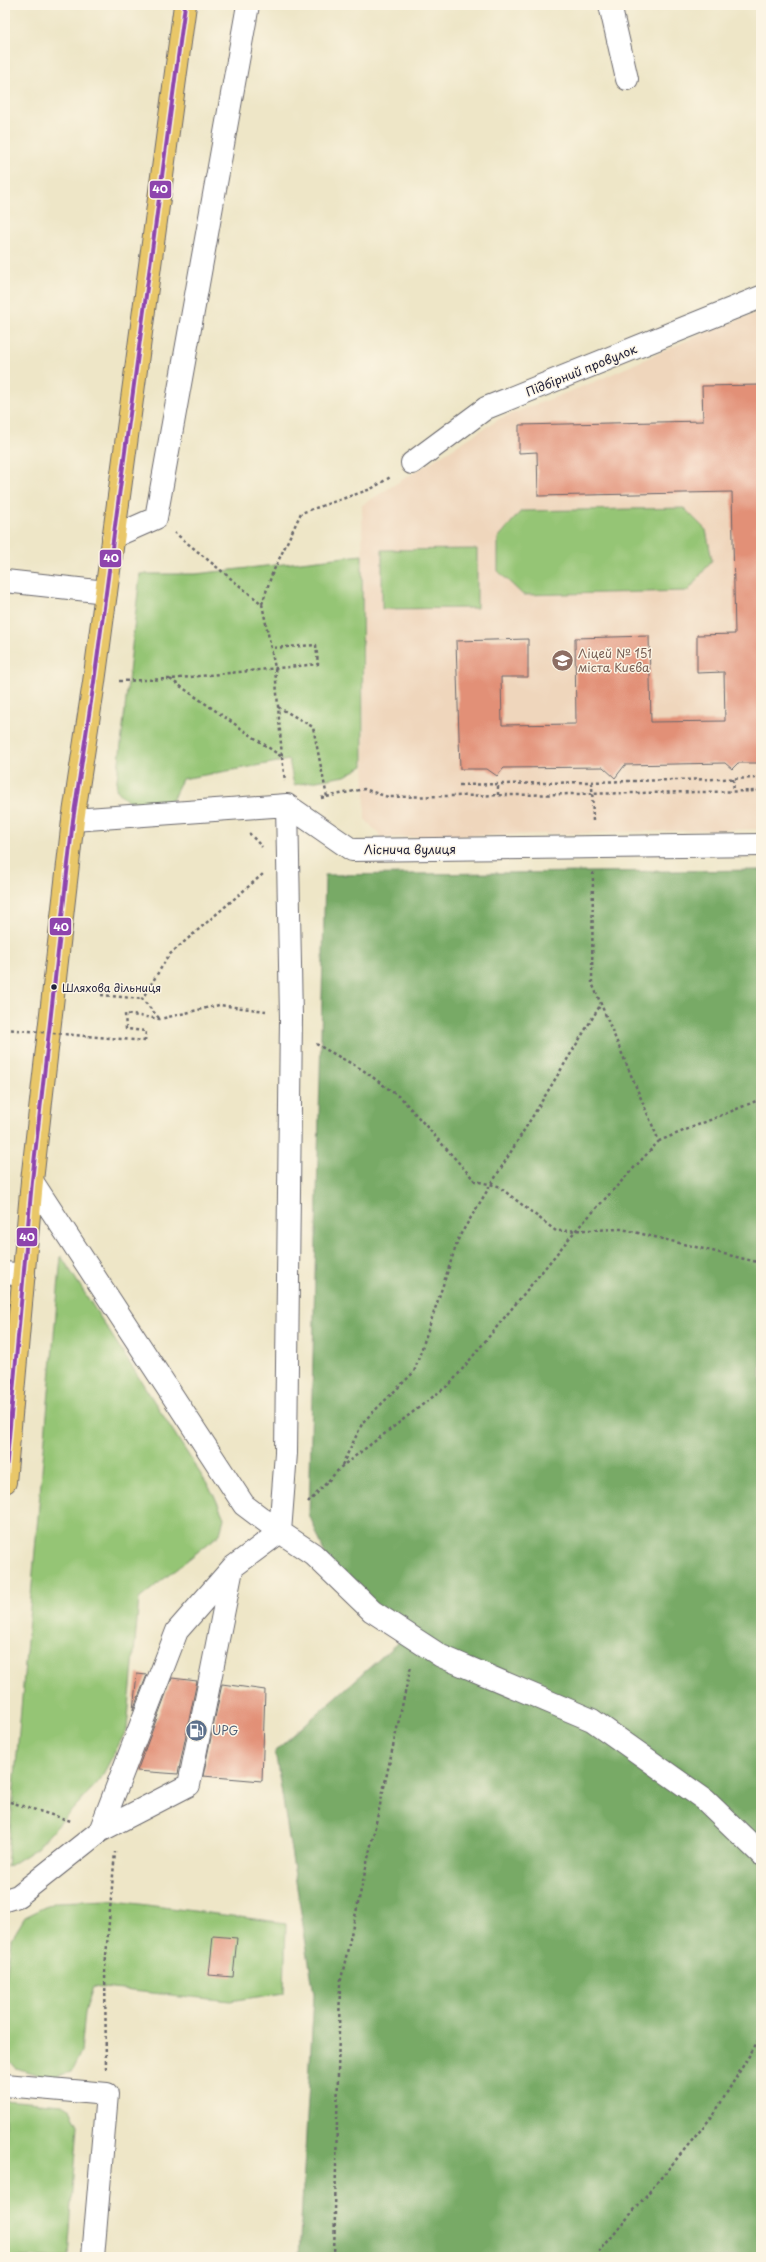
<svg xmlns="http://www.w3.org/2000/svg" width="766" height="2262" font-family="'Playpen Sans',sans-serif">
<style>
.built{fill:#efd6bc}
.green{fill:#95c574;stroke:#5c7458}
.forest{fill:#78aa66;stroke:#4d6650}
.building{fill:#e29077}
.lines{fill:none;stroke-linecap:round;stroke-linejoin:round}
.minor-casing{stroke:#69676c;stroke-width:24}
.major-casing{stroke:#69676c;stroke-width:24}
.path{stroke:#69676c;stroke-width:2.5;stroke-dasharray:3 3;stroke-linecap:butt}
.minor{stroke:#fff;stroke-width:22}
.major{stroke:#e9c769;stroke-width:22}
.path-bridge{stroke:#69676c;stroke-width:2.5;stroke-dasharray:3 3;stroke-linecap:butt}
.bus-1-casing{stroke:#fcf5e5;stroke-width:7}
.bus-1{stroke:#8e44ad;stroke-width:4}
.bus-dot{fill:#22223b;stroke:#fcf5e5;stroke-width:1.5}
.labels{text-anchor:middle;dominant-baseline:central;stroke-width:3;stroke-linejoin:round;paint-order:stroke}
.bus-label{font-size:11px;fill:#22223b;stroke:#fcf5e5;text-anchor:start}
.street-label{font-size:12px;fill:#22223b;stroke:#fcf5e5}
.education-label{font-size:12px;fill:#785e54;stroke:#fcf5e5;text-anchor:start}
.service-label{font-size:12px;fill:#4e5e75;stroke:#fcf5e5;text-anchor:start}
.line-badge{stroke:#fcf5e5;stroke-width:1.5}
.badge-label{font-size:11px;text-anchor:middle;font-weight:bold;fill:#fff}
</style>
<rect width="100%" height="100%" fill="#fcf5e5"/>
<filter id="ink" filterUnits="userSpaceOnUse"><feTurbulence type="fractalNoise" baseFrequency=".025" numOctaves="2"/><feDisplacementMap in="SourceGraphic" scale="8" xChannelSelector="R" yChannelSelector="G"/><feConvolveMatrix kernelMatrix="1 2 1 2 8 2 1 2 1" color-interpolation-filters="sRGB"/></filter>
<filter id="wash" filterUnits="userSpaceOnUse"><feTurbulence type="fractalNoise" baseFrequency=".012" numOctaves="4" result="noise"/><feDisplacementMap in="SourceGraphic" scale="16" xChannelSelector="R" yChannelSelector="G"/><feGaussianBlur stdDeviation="0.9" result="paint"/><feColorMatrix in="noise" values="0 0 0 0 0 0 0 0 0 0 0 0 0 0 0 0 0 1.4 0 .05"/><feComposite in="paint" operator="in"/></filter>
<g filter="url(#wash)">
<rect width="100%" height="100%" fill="#eee6c7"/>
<path class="built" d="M 761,311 L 761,829 L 382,838 L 365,819 L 362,505 L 501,418 L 594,382 L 704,333 Z"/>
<path class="green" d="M 684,508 L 706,530 L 712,560 L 688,591 L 523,595 L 498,571 L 498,538 L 521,511 Z
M 477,549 L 477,608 L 382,609 L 382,550 Z
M 362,555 L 363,766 L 345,776 L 294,785 L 289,760 L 182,779 L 172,801 L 129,803 L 116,789 L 140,574 L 196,574 Z
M 61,1256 L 214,1495 L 224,1518 L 220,1534 L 139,1599 L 127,1729 L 100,1780 L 37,1848 L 7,1867 Z
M 108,1900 L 286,1923 L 284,1993 L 230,2001 L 93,1987 L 85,2012 L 81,2052 L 71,2072 L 50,2078 L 16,2068 L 5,2055 L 5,1986 L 11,1940 L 25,1917 L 56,1902 Z
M 5,2100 L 62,2105 L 70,2110 L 78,2125 L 68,2257 L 5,2257 Z"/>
<path class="forest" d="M 761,870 L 761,2257 L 299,2257 L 314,1994 L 275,1751 L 404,1637 L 330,1567 L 309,1514 L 325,875 Z"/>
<g id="blocks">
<path class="building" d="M 761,385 L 761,763 L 738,763 L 732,769 L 725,763 L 625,765 L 615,778 L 603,767 L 504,768 L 497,776 L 487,769 L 460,769 L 456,641 L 528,639 L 528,677 L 501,677 L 502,725 L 576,724 L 575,638 L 649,636 L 651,722 L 725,721 L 724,672 L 697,673 L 697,635 L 735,634 L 732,492 L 538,496 L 537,452 L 519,453 L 519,425 L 703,421 L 702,386 Z
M 137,1674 L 147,1675 L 133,1710 Z
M 172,1678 L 197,1681 L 178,1774 L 137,1771 Z
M 222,1684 L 265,1690 L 262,1781 L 203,1776 Z
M 213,1936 L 237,1938 L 233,1977 L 209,1975 Z"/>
</g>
</g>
<g filter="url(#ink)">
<use href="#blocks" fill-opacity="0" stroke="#69676c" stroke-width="1"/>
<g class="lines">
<defs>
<path id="minor" d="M 610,5 L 627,79
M 412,463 L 486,408 L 761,297
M 113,537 L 156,518 L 248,5
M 5,581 L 106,592
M 287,805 L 291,1018 L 286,1453 L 280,1532 L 313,1554 L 372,1611 L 441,1656 L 592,1720 L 705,1800 L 761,1854
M 73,820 L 287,805 L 352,850 L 761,845
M 5,1273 L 24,1275
M 100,1831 L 189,1785 L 232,1569
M 5,1900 L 18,1896 L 100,1831 L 177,1631 L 233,1567 L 280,1532 L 244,1505 L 32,1181
M 5,2085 L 107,2094 L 93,2257"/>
<path id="major" d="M 5,1482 L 32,1181 L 73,820 L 94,682 L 185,5"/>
</defs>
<use href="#minor" class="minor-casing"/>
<use href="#major" class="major-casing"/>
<path class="path" d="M 262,604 L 272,574 L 301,513 L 371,489 L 392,476
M 170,679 L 282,757 L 275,668 L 262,604 L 175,533
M 119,681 L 170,679 L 318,664 L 316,645 L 271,648
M 278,707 L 313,727 L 327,797
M 282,757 L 285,781
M 733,779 L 734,792
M 592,782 L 593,823
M 459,785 L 761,778
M 498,795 L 498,784
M 321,798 L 364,789 L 388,797 L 761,791
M 249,833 L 262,847
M 593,872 L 592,983 L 659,1141 L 761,1099
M 101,995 L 142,999
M 159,1018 L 142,999 L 169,955 L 263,874
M 145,1041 L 146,1031 L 126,1029 L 125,1014 L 160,1019 L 219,1005 L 266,1011
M 316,1044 L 363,1070 L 402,1099 L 475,1181 L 498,1186 L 556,1231 L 622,1229 L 761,1263
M 5,1096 L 7,1100
M 342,1465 L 363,1422 L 414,1372 L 459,1237 L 601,1004
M 308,1503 L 341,1467 L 451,1383 L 576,1230 L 659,1141
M 10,1802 L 71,1821
M 106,2069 L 105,1968 L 115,1852
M 334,2257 L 340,1984 L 411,1666
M 595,2257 L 714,2114 L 761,2036"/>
<use href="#minor" class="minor"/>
<use href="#major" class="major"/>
<path class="path-bridge" d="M 5,1029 L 145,1041"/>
<defs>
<path id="bus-1" d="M 5,1482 L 32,1181 L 73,820 L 94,682 L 185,5"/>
</defs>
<use href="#bus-1" class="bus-1-casing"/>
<use href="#bus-1" class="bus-1"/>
</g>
</g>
<defs>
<symbol id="school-disc" viewBox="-11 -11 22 22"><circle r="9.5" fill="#8d6e63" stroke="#fcf5e5"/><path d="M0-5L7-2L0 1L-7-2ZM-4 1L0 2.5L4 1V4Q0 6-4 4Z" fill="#fff"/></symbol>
<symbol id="fuel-disc" viewBox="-11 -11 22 22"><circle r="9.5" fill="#5c6f8a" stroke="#fcf5e5"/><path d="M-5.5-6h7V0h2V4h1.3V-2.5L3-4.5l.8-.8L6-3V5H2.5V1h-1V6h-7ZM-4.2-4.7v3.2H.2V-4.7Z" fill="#fff"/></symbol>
</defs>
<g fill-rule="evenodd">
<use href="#school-disc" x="550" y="648" width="25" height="25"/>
<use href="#fuel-disc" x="184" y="1718" width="25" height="25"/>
</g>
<circle class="bus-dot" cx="54" cy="987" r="3.5"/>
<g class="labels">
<g class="bus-label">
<text x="62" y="987">Шляхова дільниця</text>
</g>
<g class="street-label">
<text transform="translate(581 370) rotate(-22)">Підбірний провулок</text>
<text x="410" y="849">Ліснича вулиця</text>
</g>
<g class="education-label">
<text x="578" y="653">Ліцей № 151<tspan x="578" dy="14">міста Києва</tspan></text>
</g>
<g class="service-label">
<text x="212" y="1730">UPG</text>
</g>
</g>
<g class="line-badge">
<rect x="149" y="180" width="23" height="19" rx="4" fill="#8e44ad"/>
<rect x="99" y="549" width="23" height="19" rx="4" fill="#8e44ad"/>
<rect x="49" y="917" width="23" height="19" rx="4" fill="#8e44ad"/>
<rect x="16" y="1227" width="22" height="20" rx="4" fill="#8e44ad"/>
</g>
<g class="badge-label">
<text x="160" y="193">40</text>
<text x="111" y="562">40</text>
<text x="61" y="931">40</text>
<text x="27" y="1241">40</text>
</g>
<rect width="766" height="2262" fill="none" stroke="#fcf5e5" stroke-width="20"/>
</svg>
